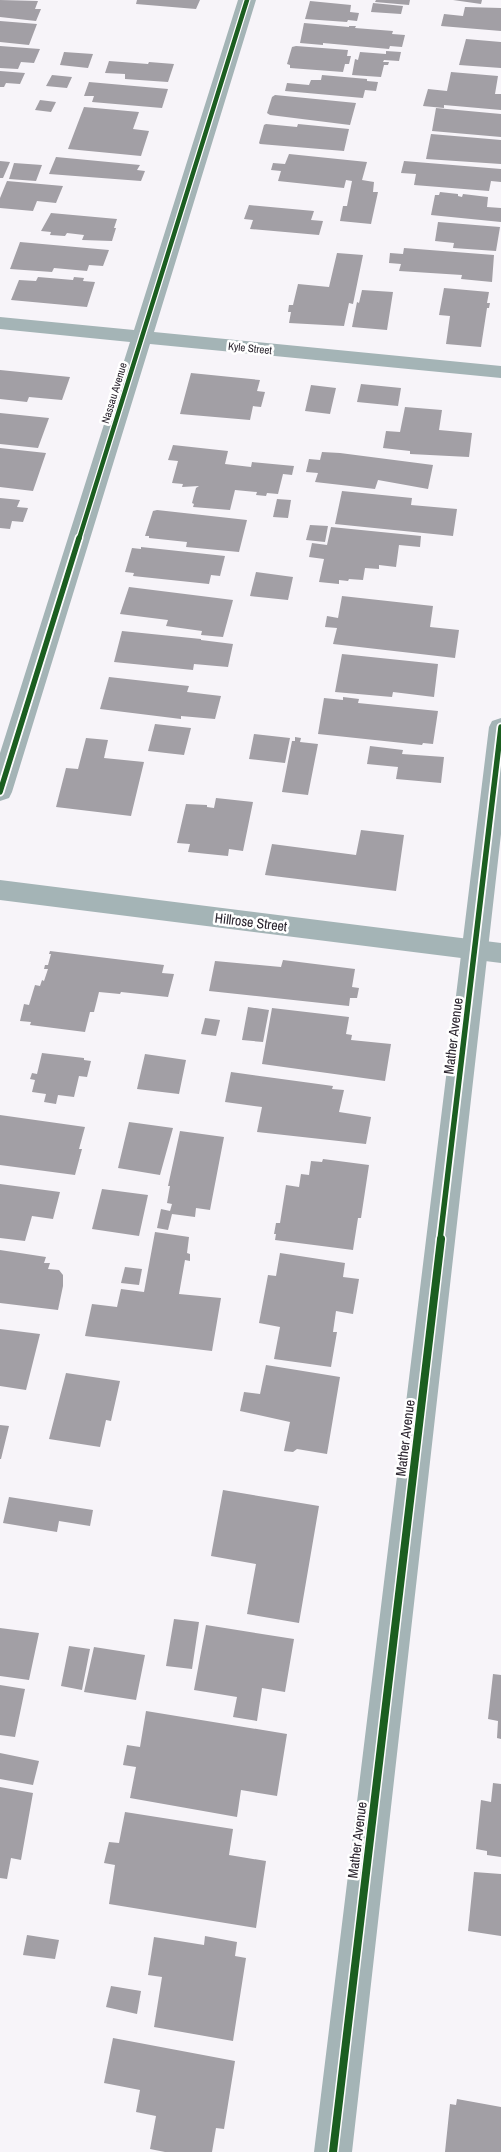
<svg xmlns="http://www.w3.org/2000/svg" width="501" height="2152" font-family="'Archivo Narrow',sans-serif">
<style>
.building{fill:#a29fa5}
.lines{fill:none;stroke-linecap:round;stroke-linejoin:round}
.minor{fill:#a4b4b6;fill-rule:evenodd}
.tertiary{fill:#a4b4b6;fill-rule:evenodd}
.cycleway-far2-casing{stroke:#fff;stroke-width:7}
.cycleway-far1-casing{stroke:#fff;stroke-width:9}
.cycleway-casing{stroke:#fff;stroke-width:11}
.cycleway-far2{stroke:#1b5e20;stroke-width:4.5}
.cycleway-far1{stroke:#1b5e20;stroke-width:5.5}
.cycleway{stroke:#1b5e20;stroke-width:8}
.labels{text-anchor:middle;dominant-baseline:central;stroke-width:5;stroke-linejoin:round;paint-order:stroke}
.far-street-label{font-size:11px;fill:#2a242e;stroke:#fff}
.street-label{font-size:14px;fill:#2a242e;stroke:#fff}
</style>
<rect width="100%" height="100%" fill="#f7f4f9"/>
<path class="building" d="M 0,0 L 38,1 L 35,9 L 41,9 L 36,21 L 0,17 Z
M 137,0 L 200,0 L 196,9 L 136,4 Z
M 376,0 L 410,0 L 409,5 L 375,2 Z
M 453,0 L 482,0 L 481,4 Z
M 310,1 L 351,5 L 350,12 L 359,13 L 357,21 L 348,20 L 347,22 L 305,19 Z
M 373,3 L 403,6 L 401,14 L 371,12 Z
M 465,7 L 501,8 L 501,31 L 441,26 L 444,14 L 463,16 Z
M 0,21 L 37,24 L 29,45 L 0,42 Z
M 304,23 L 349,27 L 349,26 L 356,26 L 355,28 L 393,31 L 392,34 L 405,35 L 402,47 L 390,46 L 389,49 L 323,43 L 323,45 L 300,43 Z
M 466,39 L 501,42 L 501,68 L 459,65 Z
M 0,46 L 40,49 L 34,63 L 21,62 L 18,69 L 0,68 Z
M 296,46 L 348,50 L 347,56 L 351,56 L 349,64 L 345,64 L 343,72 L 290,68 L 290,65 L 287,64 L 292,47 Z
M 386,51 L 401,52 L 399,61 L 384,60 L 383,62 L 389,62 L 388,65 L 384,65 L 381,77 L 352,75 L 355,59 L 358,60 L 360,52 L 386,54 Z
M 64,52 L 93,54 L 88,68 L 60,65 Z
M 109,61 L 148,64 L 149,62 L 174,64 L 168,82 L 125,79 L 125,74 L 105,73 Z
M 0,71 L 25,73 L 20,84 L 6,83 L 4,87 L 0,87 Z
M 451,72 L 498,76 L 495,94 L 501,94 L 501,110 L 444,105 L 444,108 L 423,106 L 428,89 L 447,91 Z
M 52,75 L 72,77 L 67,88 L 46,86 Z
M 322,75 L 367,79 L 367,81 L 378,82 L 376,91 L 365,90 L 363,98 L 285,91 L 287,83 L 309,85 L 311,80 L 321,80 Z
M 89,82 L 168,89 L 162,108 L 92,102 L 94,96 L 84,96 Z
M 275,95 L 356,103 L 350,125 L 270,115 L 267,113 L 272,97 Z
M 40,100 L 56,102 L 51,112 L 35,110 Z
M 84,107 L 139,112 L 133,129 L 149,131 L 141,156 L 68,149 Z
M 436,108 L 501,114 L 501,137 L 432,131 Z
M 266,124 L 297,127 L 298,124 L 349,129 L 344,151 L 260,144 L 259,143 L 264,125 Z
M 431,134 L 501,140 L 501,164 L 426,159 Z
M 289,154 L 367,162 L 362,180 L 374,182 L 373,192 L 378,192 L 371,224 L 340,221 L 343,206 L 347,206 L 352,181 L 346,180 L 344,188 L 278,181 L 281,171 L 271,170 L 273,163 L 285,164 Z
M 56,157 L 140,165 L 137,170 L 145,171 L 141,181 L 49,174 Z
M 0,161 L 10,162 L 3,178 L 0,178 Z
M 404,161 L 501,169 L 501,182 L 491,181 L 489,191 L 414,185 L 416,174 L 401,173 Z
M 14,163 L 42,165 L 36,181 L 9,179 Z
M 7,181 L 63,186 L 56,203 L 37,201 L 33,211 L 0,208 L 0,198 Z
M 440,192 L 458,194 L 458,196 L 462,197 L 463,194 L 488,197 L 487,207 L 501,208 L 501,222 L 431,215 L 435,195 L 439,195 Z
M 249,205 L 314,211 L 311,220 L 323,221 L 319,235 L 250,229 L 253,220 L 244,219 Z
M 51,213 L 117,219 L 114,228 L 116,228 L 112,241 L 82,240 L 84,235 L 67,233 L 65,236 L 50,235 L 51,232 L 41,231 Z
M 438,222 L 500,227 L 496,251 L 453,248 L 454,243 L 435,241 Z
M 20,242 L 109,250 L 103,266 L 89,265 L 87,271 L 54,268 L 52,272 L 10,269 Z
M 404,248 L 494,255 L 492,282 L 461,279 L 462,275 L 399,271 L 401,264 L 389,263 L 390,253 L 403,254 Z
M 337,253 L 363,255 L 353,304 L 349,303 L 344,326 L 289,323 L 291,312 L 288,312 L 289,305 L 293,305 L 298,284 L 329,287 Z
M 38,277 L 73,280 L 74,277 L 84,278 L 83,281 L 95,282 L 87,307 L 11,300 L 19,280 L 36,281 Z
M 444,288 L 489,292 L 487,303 L 490,303 L 489,308 L 487,308 L 481,347 L 446,344 L 450,316 L 439,315 Z
M 362,290 L 393,292 L 387,330 L 352,327 L 357,302 L 359,303 Z
M 0,370 L 70,377 L 62,400 L 29,397 L 27,402 L 0,399 Z
M 191,373 L 260,380 L 257,391 L 265,392 L 261,407 L 253,406 L 250,420 L 180,414 Z
M 361,384 L 401,388 L 398,406 L 357,402 Z
M 311,385 L 336,388 L 330,414 L 305,411 Z
M 405,407 L 442,410 L 439,430 L 472,433 L 469,457 L 410,454 L 410,451 L 383,448 L 386,431 L 400,432 Z
M 0,413 L 49,418 L 38,448 L 0,444 Z
M 173,445 L 228,451 L 225,464 L 251,467 L 252,462 L 294,466 L 292,475 L 283,474 L 278,494 L 267,493 L 266,496 L 256,495 L 257,492 L 235,490 L 230,510 L 193,507 L 194,504 L 192,503 L 196,488 L 199,486 L 182,487 L 183,484 L 172,483 L 178,461 L 168,460 Z
M 0,448 L 46,453 L 33,491 L 0,487 Z
M 322,452 L 340,453 L 433,465 L 428,489 L 378,480 L 375,489 L 350,486 L 315,482 L 318,473 L 306,472 L 309,459 L 320,460 Z
M 342,491 L 412,498 L 411,505 L 457,509 L 453,536 L 335,524 Z
M 0,498 L 20,500 L 17,507 L 28,508 L 23,522 L 12,521 L 10,529 L 0,528 Z
M 277,499 L 291,500 L 288,518 L 273,517 Z
M 157,510 L 247,520 L 239,552 L 186,547 L 187,542 L 149,538 L 149,536 L 145,536 L 153,511 Z
M 310,525 L 328,526 L 325,542 L 306,540 Z
M 331,527 L 421,536 L 420,547 L 399,545 L 396,567 L 379,565 L 379,569 L 365,568 L 363,580 L 349,579 L 348,581 L 339,580 L 339,584 L 319,582 L 324,559 L 309,557 L 312,543 L 327,545 Z
M 141,547 L 225,556 L 220,576 L 211,575 L 209,584 L 133,576 L 134,573 L 125,572 L 132,548 L 141,549 Z
M 256,572 L 293,577 L 288,600 L 250,596 Z
M 129,587 L 233,600 L 223,637 L 201,635 L 202,631 L 166,626 L 168,620 L 120,614 Z
M 342,596 L 433,606 L 430,627 L 459,630 L 455,658 L 333,644 L 337,628 L 325,627 L 327,616 L 338,618 Z
M 122,631 L 201,639 L 201,640 L 233,644 L 228,667 L 194,664 L 193,670 L 114,662 Z
M 342,654 L 438,664 L 434,697 L 393,692 L 392,697 L 335,692 Z
M 109,677 L 189,686 L 187,692 L 221,696 L 215,719 L 181,716 L 181,719 L 100,709 Z
M 343,697 L 359,699 L 358,703 L 438,711 L 433,744 L 423,743 L 422,745 L 318,734 L 324,698 L 343,700 Z
M 155,724 L 191,728 L 184,755 L 148,751 Z
M 254,734 L 290,738 L 285,763 L 249,759 Z
M 295,737 L 301,738 L 300,742 L 318,744 L 308,795 L 282,792 L 292,741 L 295,741 Z
M 86,738 L 108,740 L 104,758 L 144,762 L 131,816 L 56,807 L 66,768 L 78,769 Z
M 370,746 L 403,750 L 402,754 L 444,757 L 441,783 L 396,779 L 398,767 L 367,764 Z
M 216,798 L 253,802 L 243,851 L 229,849 L 228,856 L 188,852 L 190,844 L 177,843 L 186,804 L 207,805 L 207,807 L 214,808 Z
M 361,830 L 404,835 L 396,891 L 265,875 L 272,844 L 356,855 Z
M 50,951 L 164,965 L 162,973 L 174,974 L 168,997 L 121,992 L 120,994 L 99,992 L 94,1012 L 90,1012 L 85,1032 L 30,1025 L 31,1022 L 20,1021 L 24,1004 L 29,1005 L 35,985 L 40,986 L 42,980 L 44,981 L 48,969 L 44,969 L 45,965 L 48,965 L 51,954 L 49,954 Z
M 283,960 L 355,969 L 352,987 L 359,988 L 357,998 L 350,998 L 349,1006 L 209,991 L 215,961 L 281,967 Z
M 248,1007 L 269,1010 L 263,1042 L 242,1040 Z
M 272,1008 L 349,1017 L 346,1034 L 352,1035 L 351,1040 L 391,1044 L 385,1081 L 262,1064 Z
M 205,1018 L 220,1020 L 216,1036 L 201,1034 Z
M 42,1053 L 84,1058 L 84,1060 L 91,1061 L 87,1077 L 79,1076 L 74,1097 L 58,1095 L 56,1104 L 44,1102 L 46,1094 L 32,1092 L 35,1080 L 30,1079 L 32,1073 L 37,1074 Z
M 145,1054 L 186,1060 L 179,1094 L 137,1089 Z
M 231,1072 L 333,1086 L 332,1089 L 344,1090 L 339,1112 L 371,1117 L 366,1144 L 257,1132 L 262,1107 L 225,1102 Z
M 0,1115 L 85,1127 L 79,1149 L 82,1149 L 75,1175 L 0,1165 Z
M 129,1122 L 173,1128 L 160,1175 L 118,1168 Z
M 180,1131 L 224,1137 L 210,1210 L 196,1208 L 195,1217 L 172,1214 L 168,1230 L 157,1228 L 161,1209 L 170,1211 L 172,1204 L 167,1203 L 170,1186 L 168,1186 Z
M 323,1159 L 369,1165 L 361,1218 L 358,1218 L 353,1250 L 275,1240 L 276,1234 L 274,1234 L 276,1223 L 280,1223 L 286,1185 L 299,1187 L 301,1174 L 309,1175 L 311,1161 L 322,1162 Z
M 0,1184 L 60,1192 L 53,1219 L 32,1216 L 25,1241 L 0,1238 Z
M 102,1189 L 148,1195 L 139,1236 L 92,1229 Z
M 155,1232 L 189,1237 L 187,1253 L 190,1254 L 190,1261 L 185,1260 L 179,1294 L 221,1298 L 212,1351 L 85,1336 L 92,1304 L 117,1307 L 121,1289 L 144,1292 Z
M 0,1250 L 46,1257 L 44,1263 L 50,1263 L 48,1269 L 59,1270 L 63,1275 L 63,1286 L 58,1310 L 0,1303 Z
M 280,1253 L 345,1263 L 343,1277 L 359,1279 L 353,1314 L 336,1311 L 333,1332 L 337,1332 L 331,1367 L 274,1359 L 280,1327 L 259,1323 L 268,1275 L 276,1276 Z
M 125,1267 L 142,1269 L 139,1285 L 121,1283 Z
M 0,1329 L 40,1334 L 26,1390 L 0,1386 Z
M 266,1365 L 340,1377 L 327,1454 L 297,1449 L 293,1452 L 284,1451 L 290,1422 L 240,1411 L 244,1392 L 260,1394 Z
M 66,1373 L 120,1381 L 111,1421 L 106,1420 L 100,1447 L 49,1439 Z
M 0,1425 L 9,1426 L 1,1459 L 0,1459 Z
M 223,1490 L 319,1506 L 299,1623 L 247,1614 L 256,1564 L 211,1556 Z
M 9,1497 L 93,1510 L 90,1526 L 59,1521 L 57,1532 L 3,1523 Z
M 174,1619 L 199,1622 L 192,1669 L 166,1666 Z
M 206,1625 L 294,1639 L 285,1692 L 262,1688 L 257,1721 L 233,1717 L 237,1697 L 194,1690 Z
M 0,1628 L 39,1633 L 29,1680 L 0,1676 Z
M 69,1646 L 90,1649 L 82,1690 L 61,1686 Z
M 94,1647 L 145,1655 L 136,1700 L 84,1692 Z
M 493,1674 L 501,1675 L 501,1739 L 497,1738 L 498,1721 L 488,1719 Z
M 0,1685 L 25,1689 L 15,1737 L 0,1735 Z
M 146,1711 L 287,1734 L 277,1796 L 241,1790 L 237,1817 L 130,1798 L 136,1767 L 123,1765 L 127,1745 L 140,1747 Z
M 0,1753 L 39,1761 L 33,1785 L 0,1779 Z
M 493,1783 L 501,1784 L 501,1857 L 487,1855 L 487,1851 L 476,1849 L 481,1800 L 491,1802 Z
M 0,1787 L 33,1793 L 21,1860 L 11,1858 L 7,1879 L 0,1878 Z
M 125,1812 L 233,1829 L 229,1855 L 266,1861 L 256,1928 L 109,1904 L 115,1865 L 104,1863 L 109,1842 L 119,1843 Z
M 474,1872 L 501,1874 L 501,1936 L 468,1931 Z
M 27,1935 L 59,1940 L 55,1959 L 23,1955 Z
M 205,1936 L 237,1942 L 235,1956 L 246,1958 L 233,2041 L 154,2027 L 162,1977 L 148,1975 L 154,1937 L 204,1945 Z
M 111,1986 L 141,1991 L 137,2014 L 106,2007 Z
M 113,2038 L 235,2061 L 224,2129 L 216,2128 L 212,2152 L 165,2152 L 150,2149 L 156,2116 L 136,2112 L 140,2090 L 104,2083 Z
M 457,2099 L 501,2107 L 501,2152 L 445,2152 L 450,2104 L 456,2105 Z"/>
<g class="lines">
<path class="minor" d="M 238,0 L 256,0 L 154,332 L 501,366 L 501,378 L 150,344 L 12,792 L 9,798 L 0,801 L 0,753 L 130,342 L 0,329 L 0,317 L 134,330 Z
M 501,718 L 501,834 L 352,2152 L 314,2152 L 489,727 L 492,721 Z"/>
<path class="tertiary" d="M 0,880 L 501,943 L 501,963 L 0,900 Z"/>
<defs>
<path id="cycleway-far2" d="M 79,539 L 247,0"/>
<path id="cycleway-far1" d="M 0,792 L 79,538
M 440,1240 L 501,727"/>
<path id="cycleway" d="M 333,2152 L 441,1239"/>
</defs>
<use href="#cycleway-far2" class="cycleway-far2-casing"/>
<use href="#cycleway-far1" class="cycleway-far1-casing"/>
<use href="#cycleway" class="cycleway-casing"/>
<use href="#cycleway-far2" class="cycleway-far2"/>
<use href="#cycleway-far1" class="cycleway-far1"/>
<use href="#cycleway" class="cycleway"/>
</g>
<g class="labels">
<g class="far-street-label">
<text transform="translate(250 348) rotate(6)">Kyle Street</text>
<text transform="translate(114 393) rotate(-73)">Nassau Avenue</text>
</g>
<g class="street-label">
<text transform="translate(251 922) rotate(7)">Hillrose Street</text>
<text transform="translate(453 1036) rotate(-83)">Mather Avenue</text>
<text transform="translate(405 1438) rotate(-83)">Mather Avenue</text>
<text transform="translate(357 1840) rotate(-83)">Mather Avenue</text>
</g>
</g>
</svg>
